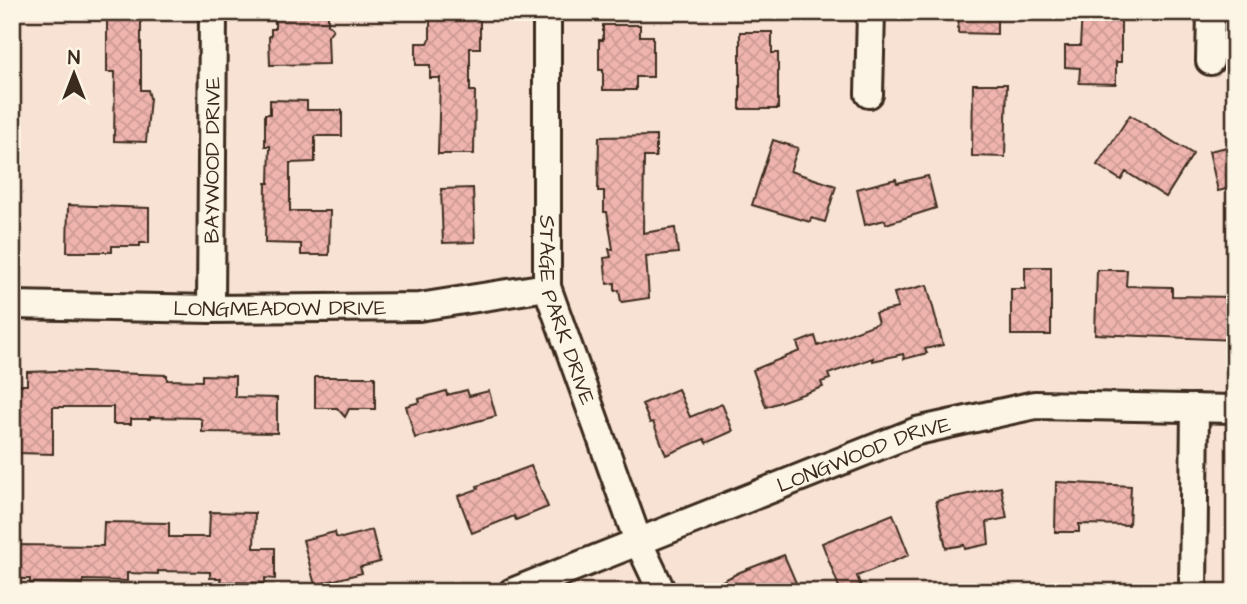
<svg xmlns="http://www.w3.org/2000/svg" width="1247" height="604" font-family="'Architects Daughter',sans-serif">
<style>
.building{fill:url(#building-cross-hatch);stroke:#3b2a1e;stroke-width:2}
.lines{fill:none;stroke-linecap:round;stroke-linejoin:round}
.minor-casing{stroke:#3b2a1e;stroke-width:32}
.minor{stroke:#fcf5e5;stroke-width:26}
.labels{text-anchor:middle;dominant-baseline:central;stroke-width:7;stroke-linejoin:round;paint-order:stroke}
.street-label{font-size:21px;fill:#3b2a1e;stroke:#fcf5e5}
</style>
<defs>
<pattern id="building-cross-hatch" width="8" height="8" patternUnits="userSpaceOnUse" patternTransform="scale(1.75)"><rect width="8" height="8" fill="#efb4ae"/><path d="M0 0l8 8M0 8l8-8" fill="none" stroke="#ce9b95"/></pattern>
</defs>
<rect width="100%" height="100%" fill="#f8e2d4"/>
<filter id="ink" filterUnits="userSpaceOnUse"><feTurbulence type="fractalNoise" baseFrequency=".0143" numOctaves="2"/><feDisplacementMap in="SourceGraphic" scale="14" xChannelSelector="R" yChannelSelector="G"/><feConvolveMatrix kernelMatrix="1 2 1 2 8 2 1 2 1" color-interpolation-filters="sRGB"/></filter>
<g filter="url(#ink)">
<path class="building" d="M 107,12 L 141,12 L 141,90 L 148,90 L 150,98 L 146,142 L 114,141 L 115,72 L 107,72 Z
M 275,12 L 328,12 L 328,24 L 333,29 L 328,36 L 329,64 L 270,65 L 269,36 L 271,36 L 271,29 L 275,29 Z
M 430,12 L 480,14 L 480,48 L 470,48 L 470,91 L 475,91 L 474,154 L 438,154 L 440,78 L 430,78 L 430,65 L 416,65 L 416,43 L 428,43 L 430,39 Z
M 959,12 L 997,12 L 997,34 L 958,33 Z
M 1082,12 L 1121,12 L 1121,62 L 1116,62 L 1116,84 L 1079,83 L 1080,68 L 1065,67 L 1065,46 L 1080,46 Z
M 603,25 L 640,25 L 640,36 L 653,36 L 653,77 L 636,77 L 636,90 L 603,90 L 603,70 L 599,70 L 599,40 L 603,40 Z
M 740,32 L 772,32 L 772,53 L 778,53 L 778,109 L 740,109 Z
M 973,84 L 1007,84 L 1005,157 L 972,156 Z
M 270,100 L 307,101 L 307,110 L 342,110 L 342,136 L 315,136 L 315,162 L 290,163 L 290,211 L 330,211 L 329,255 L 301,255 L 301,244 L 265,243 L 266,183 L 269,183 L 270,146 L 265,146 L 265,114 L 270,114 Z
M 1130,115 L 1193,154 L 1166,197 L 1126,172 L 1121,180 L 1097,165 Z
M 656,136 L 656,157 L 644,157 L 643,233 L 675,228 L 678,253 L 646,256 L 649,298 L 621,302 L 619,290 L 615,291 L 615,283 L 607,284 L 604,258 L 611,257 L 609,249 L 613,249 L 607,212 L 604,212 L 604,191 L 598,191 L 599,137 Z
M 773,140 L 798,148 L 790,171 L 836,186 L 825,222 L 811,218 L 810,222 L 752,205 Z
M 1232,146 L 1235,158 L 1235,187 L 1218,191 L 1209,151 Z
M 928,176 L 936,208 L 886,224 L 885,220 L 865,225 L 857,189 L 896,179 L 897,183 Z
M 473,188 L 475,242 L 443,243 L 441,189 Z
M 68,205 L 149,208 L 149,243 L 140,243 L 140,246 L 112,246 L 112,252 L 67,252 Z
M 1025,267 L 1051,267 L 1051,335 L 1011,335 L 1011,289 L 1025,289 Z
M 1097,270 L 1127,270 L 1126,286 L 1172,287 L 1172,296 L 1235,297 L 1235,340 L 1095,334 Z
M 927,285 L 943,345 L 925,349 L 927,353 L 904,359 L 903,354 L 873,361 L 873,358 L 828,374 L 830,379 L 821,382 L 823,387 L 766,407 L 753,370 L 800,351 L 797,343 L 815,336 L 818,346 L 878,323 L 875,313 L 898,308 L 894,293 Z
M 57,371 L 167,375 L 167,380 L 202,381 L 202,375 L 235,376 L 235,397 L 277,398 L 277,433 L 202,432 L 202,420 L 199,418 L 150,417 L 150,419 L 131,419 L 131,424 L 113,424 L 113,407 L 53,407 L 53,454 L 18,453 L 19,385 L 27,385 L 27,372 Z
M 315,377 L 375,377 L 375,409 L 349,409 L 345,417 L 337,408 L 315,408 Z
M 678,389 L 690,417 L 722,404 L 733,431 L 706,443 L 704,439 L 666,455 L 653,422 L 650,423 L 642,404 Z
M 467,390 L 469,396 L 489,391 L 496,416 L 415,438 L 406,406 L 420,402 L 419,399 L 446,391 L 447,395 Z
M 531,466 L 548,507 L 516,520 L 514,516 L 472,533 L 458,496 L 478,489 L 477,486 Z
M 1056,482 L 1131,486 L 1129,525 L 1079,524 L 1079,532 L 1055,532 Z
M 1001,487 L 1007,518 L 987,522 L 989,544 L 965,549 L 964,545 L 946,548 L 936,501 Z
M 210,512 L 255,513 L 254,548 L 275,548 L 275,579 L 265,578 L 265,583 L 220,582 L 221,578 L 210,578 L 210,572 L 158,571 L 158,574 L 127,573 L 127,581 L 83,580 L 83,584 L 30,583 L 30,579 L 12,579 L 12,545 L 103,546 L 104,522 L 169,523 L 169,537 L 209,537 Z
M 893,514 L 909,555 L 857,576 L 863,592 L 841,592 L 822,543 Z
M 372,530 L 380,562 L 360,567 L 362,573 L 315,585 L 303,540 L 335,532 L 336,537 L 342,538 Z
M 784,555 L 800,592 L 701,592 L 740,572 Z"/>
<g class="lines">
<defs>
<g id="minor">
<path id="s1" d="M 547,12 L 547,287 L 638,541 L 662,592"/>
<path d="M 1210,61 L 1211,12"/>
<path d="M 869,94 L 871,12"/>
<path id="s2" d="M 12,305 L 211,309 L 419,307 L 547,287"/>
<path id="s3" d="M 211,309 L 213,12"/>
<path id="s4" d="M 512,592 L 917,431 L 1035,405 L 1235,409"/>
<path d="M 1193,592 L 1195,408"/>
</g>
</defs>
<use href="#minor" class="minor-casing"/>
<use href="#minor" class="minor"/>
</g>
</g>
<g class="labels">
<g class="street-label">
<text stroke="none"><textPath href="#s3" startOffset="149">BAYWOOD DRIVE</textPath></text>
<text stroke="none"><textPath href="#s2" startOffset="268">LONGMEADOW DRIVE</textPath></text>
<text stroke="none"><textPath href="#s1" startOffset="301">STAGE PARK DRIVE</textPath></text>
<text stroke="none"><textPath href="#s4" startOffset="378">LONGWOOD DRIVE</textPath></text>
</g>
</g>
<rect width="1247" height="604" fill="none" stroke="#fcf5e5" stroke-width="42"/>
<rect x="21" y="21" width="1205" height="562" fill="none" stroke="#3b2a1e" stroke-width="2.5" filter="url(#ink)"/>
<g transform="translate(74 74)" stroke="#fcf5e5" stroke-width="5" paint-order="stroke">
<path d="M0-5L12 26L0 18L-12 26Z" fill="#3b2a1e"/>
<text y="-10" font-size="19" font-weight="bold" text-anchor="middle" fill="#3b2a1e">N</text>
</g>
</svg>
